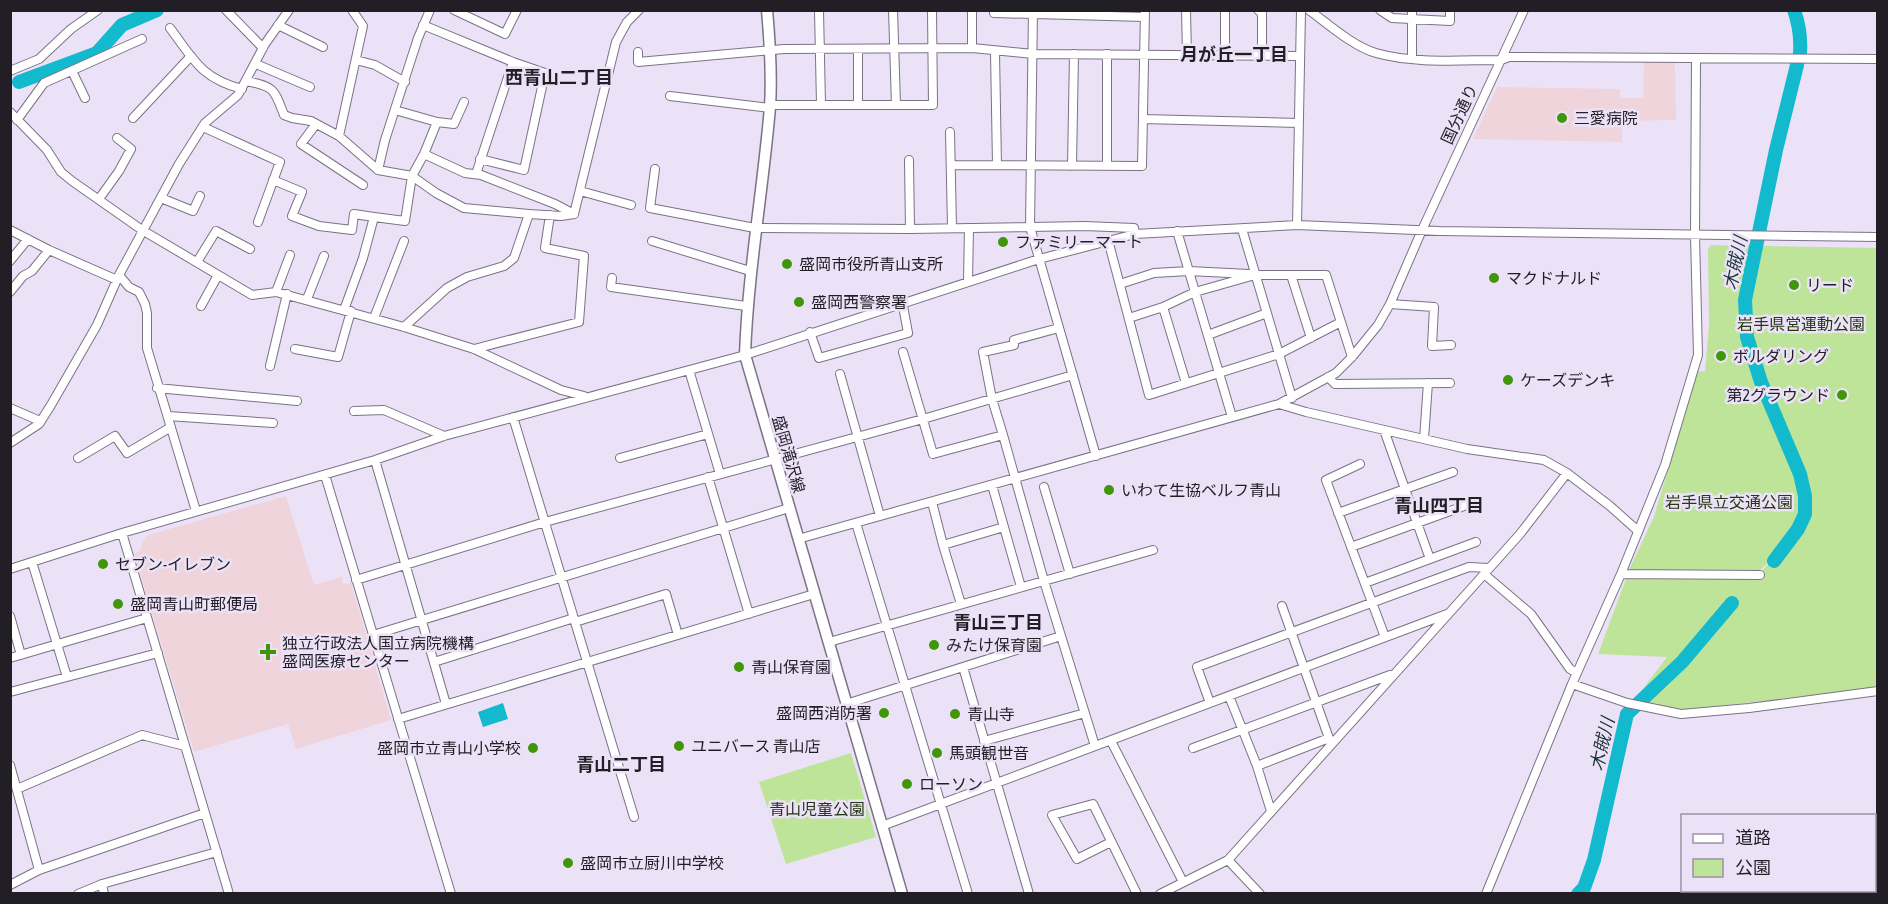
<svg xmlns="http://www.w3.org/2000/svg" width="1888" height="904" font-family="'Asap Condensed','Noto Sans JP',sans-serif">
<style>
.medical{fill:#efd5db}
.green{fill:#bee49a}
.water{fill:#13bace}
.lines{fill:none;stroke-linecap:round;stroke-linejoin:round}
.river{stroke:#13bace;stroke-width:14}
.minor-casing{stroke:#7b7285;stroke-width:10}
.major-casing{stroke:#7b7285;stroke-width:13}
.minor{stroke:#fff;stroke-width:8}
.major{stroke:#fff;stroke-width:10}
.rail{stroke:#76707d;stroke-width:2;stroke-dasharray:9 4.5;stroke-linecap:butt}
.poi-dot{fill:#409608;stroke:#ece2f7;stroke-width:2}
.labels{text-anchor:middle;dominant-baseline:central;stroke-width:5;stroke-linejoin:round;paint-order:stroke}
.street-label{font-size:16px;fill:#211e25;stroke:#ece2f7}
.poi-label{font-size:16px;fill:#211e25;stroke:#ece2f7;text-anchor:start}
.park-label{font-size:16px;fill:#273714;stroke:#ece2f7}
.neighbourhood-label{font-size:18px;font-weight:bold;fill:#211e25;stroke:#ece2f7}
.water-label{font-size:18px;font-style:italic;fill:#1c3438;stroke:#ece2f7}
</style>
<rect width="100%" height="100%" fill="#ece2f7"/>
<path class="medical" d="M 1644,62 L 1675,63 L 1676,120 L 1622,121 L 1622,142 L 1473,139 L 1497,87 L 1620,89 L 1620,98 L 1643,98 Z
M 286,496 L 314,585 L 342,577 L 343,584 L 351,583 L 391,720 L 296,749 L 288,724 L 194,752 L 134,554 L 140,550 L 143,542 L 148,535 Z"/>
<path class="green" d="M 1711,245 L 1877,248 L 1877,686 L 1859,690 L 1681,710 L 1632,703 L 1667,657 L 1598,654 L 1627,576 L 1761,572 L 1783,548 L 1760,570 L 1628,572 L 1654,517 L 1697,372 L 1705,371 L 1709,325 L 1708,249 Z
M 851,753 L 876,837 L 786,864 L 759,782 Z"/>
<path class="water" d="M 503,703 L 508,719 L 483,727 L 478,712 Z"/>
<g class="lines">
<path class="river" d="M 1794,10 C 1799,24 1801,39 1800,53
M 19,82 L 97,53 L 122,25 L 157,10
M 1774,561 L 1798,529 L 1805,514 L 1805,496 L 1800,474 L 1761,382 L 1747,337 L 1745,300 L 1776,150 L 1797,65
M 1578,894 L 1584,888 L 1594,860 L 1627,714 L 1682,662 L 1732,603"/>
<defs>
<path id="minor" d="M 226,10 L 263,48
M 454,10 L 505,34 L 517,10
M 819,10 L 821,105 L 933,105 L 932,10
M 893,10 L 896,105
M 972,10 L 972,48
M 994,10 L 994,13 L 1145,17
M 1033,10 L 1030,227 L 1096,456
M 1186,10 L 1187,55
M 1225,10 L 1225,56
M 1258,10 L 1262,13 L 1262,56
M 1309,10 C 1328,24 1354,47 1376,53 C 1415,64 1460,60 1501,60 L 1509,57 L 1878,59
M 1380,10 L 1392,18 L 1450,21 L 1450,10
M 1412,10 L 1412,59
M 278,25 L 323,47
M 423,25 L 513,62 L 476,174
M 170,28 C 194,60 201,78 242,89
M 638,52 L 638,62 L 784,49 L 972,48 L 1033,54 L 1300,56
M 995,52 L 997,165
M 1107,54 L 1107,166
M 356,60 L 375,65 L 405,82
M 256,64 L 310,87
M 10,71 L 39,59 L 71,29 L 98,10
M 72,71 L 85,98
M 247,81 C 275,87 274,89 284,115 L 292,118 L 311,121 L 339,136 L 378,170 L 412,176 L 424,154 L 465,173 L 481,175 L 555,204 L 574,214
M 670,96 L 770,108
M 770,105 L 821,105
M 858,105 L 858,49
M 395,110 L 437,122
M 10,112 L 47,150 L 61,172 L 72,181 L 142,230 L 252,295 L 276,292 L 404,327 L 474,349 L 561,390 L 584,396
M 133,118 L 191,56
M 1143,119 L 1299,123
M 17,120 L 44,83 L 142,39
M 316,124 L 301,144 L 363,185
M 203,127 L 280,162 L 258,222
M 950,132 L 952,228
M 339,136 L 363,26 L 352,10
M 424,154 L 437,122 L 454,124 L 464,102
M 480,159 L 524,170 L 545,73 L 513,62
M 909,160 L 910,229
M 951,165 L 1142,166 L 1145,10
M 1072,166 L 1074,54
M 655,169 L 650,208 L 755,228 L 910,229 L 1085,226 L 1134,228 L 1135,234
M 378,170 L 385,140 L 418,38 L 430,10
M 273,180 L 302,192 L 292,216 L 319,226 L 352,230 L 354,214 L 374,217 L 363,258 L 344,310
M 580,191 L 631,205
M 161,198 L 193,211 L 200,196
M 99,199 L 119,171 L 131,149 L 117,138
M 574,214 L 616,42 L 627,22 L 639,10
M 374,217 L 405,221 L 412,176 L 436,193 L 464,208 L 529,214
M 1297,225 L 1301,10
M 1242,229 L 1292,398
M 10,230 L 49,250
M 1177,231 L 1232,417
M 1108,240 L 1149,395 L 1279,354 L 1341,322
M 652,241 L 750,271
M 10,261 L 28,239
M 197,262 L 216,231 L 250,249
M 119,275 L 129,287 L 139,292 L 145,304 L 147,313 L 147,348 L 196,511
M 1291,275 L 1311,338
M 612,278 L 611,287 L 746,306
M 968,281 L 969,228
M 1120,284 L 1154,273 L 1189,271 L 1249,274
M 10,292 L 23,276 L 32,271 L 49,250 L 117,280
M 276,292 L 290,255
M 307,299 L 324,256
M 1390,304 L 1434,307 L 1432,346 L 1451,345
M 201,306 L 218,275
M 374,318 L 404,241
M 1129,318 L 1163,307
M 404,327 L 447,288 L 467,277 L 504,266 L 514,258 L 529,214 L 561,216 L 574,214
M 810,332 L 819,358 L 908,333 L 903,306
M 1208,335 L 1267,313
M 295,349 L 338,357 L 351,311
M 474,349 L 579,322 L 584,256 L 545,248 L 550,215
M 903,352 L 933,454 L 1003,435 L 1044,581 L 1095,746
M 270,366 L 287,294
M 689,370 L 720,474
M 840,374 L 880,516
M 1328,377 L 1335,384 L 1450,383
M 1186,383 L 1163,307 L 1195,292 L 1255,275 L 1326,275 L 1352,357
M 157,388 L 297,401
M 1279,404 L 1306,412 L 1467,449 L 1544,460 L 1567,473 L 1610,506 L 1638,531
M 10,408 L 40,421
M 354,411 L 384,410 L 444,436
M 168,416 L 273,423
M 513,417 L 634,817
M 1003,435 L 992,399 L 983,352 L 1014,345 L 1014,340 L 1059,328
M 1424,439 L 1428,383
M 10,443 L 39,424 L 51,405 L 97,325 L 119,275 L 179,164 L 205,123 L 238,95 L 265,44 L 289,10
M 78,458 L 115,436 L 127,453 L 171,427
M 620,458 L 708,434
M 375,460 L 446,704
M 1360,464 L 1326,480 L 1385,637
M 325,475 L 451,894
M 708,477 L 749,614
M 992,485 L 1021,587
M 1044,487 L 1070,574
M 932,502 L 943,545
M 1338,513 L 1405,489 L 1384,430
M 856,523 L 968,894
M 122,533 L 229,894
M 798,539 L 1279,404 L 1336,373 L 1352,357 L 1378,325 L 1390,304 L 1422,230 L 1524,10
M 1351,547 L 1464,506
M 1430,559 L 1405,489 L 1453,472
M 32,562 L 67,677
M 10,569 L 122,533 L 375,460 L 444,436 L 745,355 L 1039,259 L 1135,234 L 1297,225 L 1439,231 L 1878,237
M 1484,574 L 1531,614 L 1570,669 L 1577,673
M 1621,574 L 1760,575
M 356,580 L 545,522 L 923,419 L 1073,375
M 1365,583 L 1476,542
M 961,604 L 943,545 L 1004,527
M 1282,606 L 1331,744
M 10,616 L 21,655
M 575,622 L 666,594 L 678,635
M 373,635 L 789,508
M 829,642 L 1153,550
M 10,658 L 147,618
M 434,662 L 574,618
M 963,667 L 1029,894
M 1572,684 L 1627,703 L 1681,714 L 1749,708 L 1878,691
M 10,692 L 158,653
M 1229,696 L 1257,766
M 1210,703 L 1197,667 L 1469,567 L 1489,568
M 846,704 L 1061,636
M 398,719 L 814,594
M 984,741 L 1085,713
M 1111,741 L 1183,882
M 1193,748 L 1390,675
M 10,765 L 39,870
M 17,789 L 142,735 L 185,746
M 1271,811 L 1257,766 L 1329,738
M 882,826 L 1447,614
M 1111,842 L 1077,859 L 1052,815 L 1093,804 L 1137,894
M 1228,860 L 1260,894
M 102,884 L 104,894
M 10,885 L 39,870 L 205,813
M 78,894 L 102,884 L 217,852
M 1160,894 L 1228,860 L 1520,534 L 1567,473
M 1486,894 L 1572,684 L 1621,574 L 1665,465 L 1698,355 L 1695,235 L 1696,59"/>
<path id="major" d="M 767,10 C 770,43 772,75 770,107 C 763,190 748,271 745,355 L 902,894"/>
</defs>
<use href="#minor" class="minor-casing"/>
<use href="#major" class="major-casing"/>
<use href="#minor" class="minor"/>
<use href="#major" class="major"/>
<path class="rail" d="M 1826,894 L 1842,890
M 1853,894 L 1868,890"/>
</g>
<g class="poi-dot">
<circle cx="1562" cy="118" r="6"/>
<circle cx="1003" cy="242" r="6"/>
<circle cx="787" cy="264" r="6"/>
<circle cx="1494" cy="278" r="6"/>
<circle cx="1794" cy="285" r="6"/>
<circle cx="799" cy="302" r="6"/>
<circle cx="1721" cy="356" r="6"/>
<circle cx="1508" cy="380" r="6"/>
<circle cx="1842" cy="395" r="6"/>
<circle cx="1109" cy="490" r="6"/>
<circle cx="103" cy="564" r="6"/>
<circle cx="118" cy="604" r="6"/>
<circle cx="934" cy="645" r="6"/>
<path d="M265 643h6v6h6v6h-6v6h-6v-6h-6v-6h6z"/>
<circle cx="739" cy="667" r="6"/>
<circle cx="884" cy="713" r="6"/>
<circle cx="955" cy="714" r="6"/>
<circle cx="679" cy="746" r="6"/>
<circle cx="533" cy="748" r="6"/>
<circle cx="937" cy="753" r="6"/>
<circle cx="907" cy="784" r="6"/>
<circle cx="568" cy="863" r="6"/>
</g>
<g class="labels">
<g class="street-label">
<text transform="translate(1459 114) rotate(-65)">国分通り</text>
<text transform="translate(789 454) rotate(74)">盛岡滝沢線</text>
</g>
<g class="poi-label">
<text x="1574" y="118">三愛病院</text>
<text x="1015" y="242">ファミリーマート</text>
<text x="799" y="264">盛岡市役所青山支所</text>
<text x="1506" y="278">マクドナルド</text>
<text x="1806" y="285">リード</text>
<text x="811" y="302">盛岡西警察署</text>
<text x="1733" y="356">ボルダリング</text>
<text x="1520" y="380">ケーズデンキ</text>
<text x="1830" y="395" text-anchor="end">第2グラウンド</text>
<text x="1121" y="490">いわて生協ベルフ青山</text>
<text x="115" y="564">セブン-イレブン</text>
<text x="130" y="604">盛岡青山町郵便局</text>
<text x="282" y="643">独立行政法人国立病院機構<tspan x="282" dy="18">盛岡医療センター</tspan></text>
<text x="946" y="645">みたけ保育園</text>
<text x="751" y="667">青山保育園</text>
<text x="872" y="713" text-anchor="end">盛岡西消防署</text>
<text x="967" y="714">青山寺</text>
<text x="691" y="746">ユニバース 青山店</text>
<text x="521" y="748" text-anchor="end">盛岡市立青山小学校</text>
<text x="949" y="753">馬頭観世音</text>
<text x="919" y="784">ローソン</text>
<text x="580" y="863">盛岡市立厨川中学校</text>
</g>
<g class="park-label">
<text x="1801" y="324">岩手県営運動公園</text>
<text x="1729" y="502">岩手県立交通公園</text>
<text x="817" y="809">青山児童公園</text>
</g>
<g class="neighbourhood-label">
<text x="1234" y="54">月が丘一丁目</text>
<text x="559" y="77">西青山二丁目</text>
<text x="1439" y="505">青山四丁目</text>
<text x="998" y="622">青山三丁目</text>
<text x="621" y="764">青山二丁目</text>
</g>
<g class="water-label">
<text transform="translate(1735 263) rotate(-78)">木賊川</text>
<text transform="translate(1602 744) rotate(-77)">木賊川</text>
</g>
</g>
<rect width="1888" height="904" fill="none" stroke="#211e25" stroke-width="24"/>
<rect x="1681" y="814" width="195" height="78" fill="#ece2f7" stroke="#9b94a3" stroke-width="1.5"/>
<rect x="1693" y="834" width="30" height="9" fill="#ffffff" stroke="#9b94a3" stroke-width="1.5"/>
<text x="1735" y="844" font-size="18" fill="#211e25">道路</text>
<rect x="1693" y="859" width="30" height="18" fill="#bee49a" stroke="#9b94a3" stroke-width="1.5"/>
<text x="1735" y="874" font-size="18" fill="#211e25">公園</text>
</svg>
